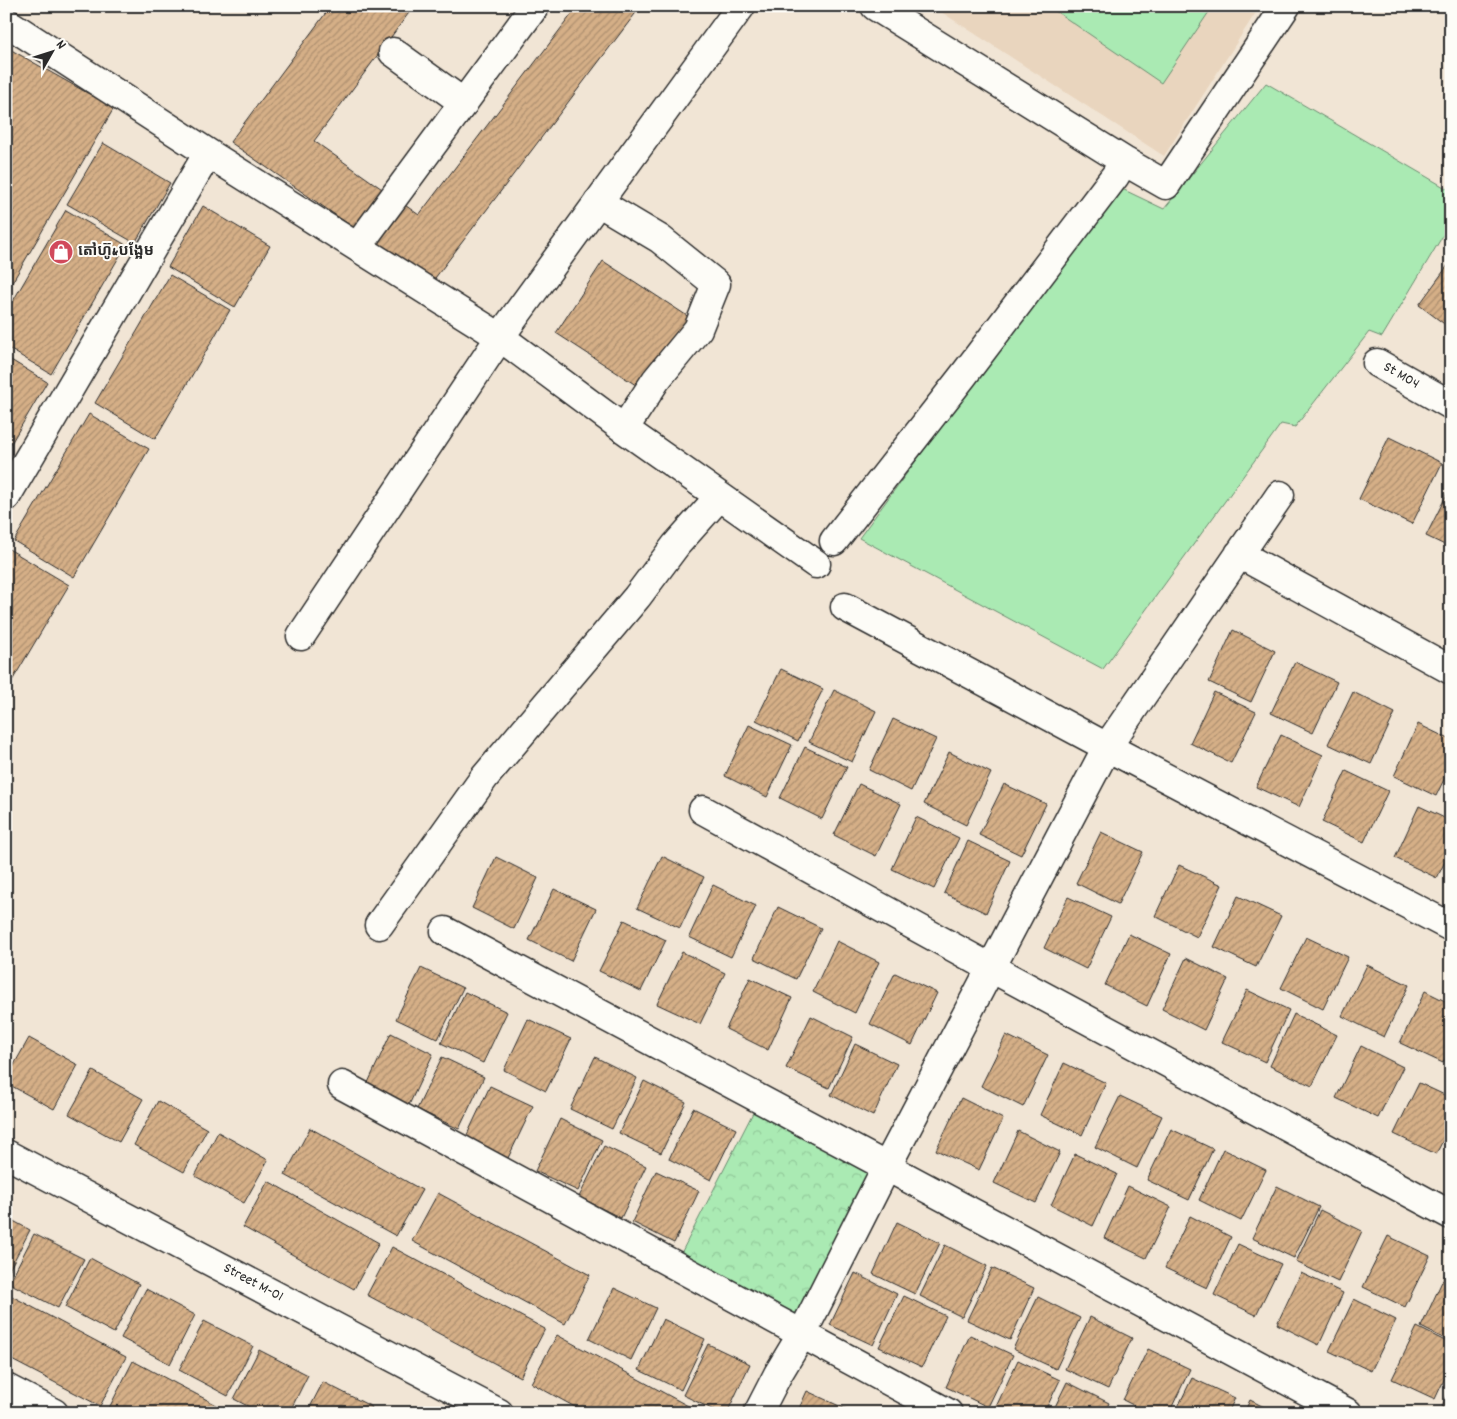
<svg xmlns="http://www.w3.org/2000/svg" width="1457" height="1419" font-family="Dekko,'Noto Sans Khmer',sans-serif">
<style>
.built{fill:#e9d5be}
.green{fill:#aaeab3;stroke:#6a8a6f}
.forest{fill:url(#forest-crowns);stroke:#6a8a6f}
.building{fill:url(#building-hatch);stroke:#2b2b2b}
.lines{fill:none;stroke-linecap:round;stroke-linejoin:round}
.minor-casing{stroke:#2b2b2b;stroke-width:31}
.minor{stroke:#fdfcf7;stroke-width:28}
.labels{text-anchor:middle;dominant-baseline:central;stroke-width:4;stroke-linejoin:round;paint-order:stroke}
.poi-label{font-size:15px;font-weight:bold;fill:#2b2b2b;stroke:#fdfcf7;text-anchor:start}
.street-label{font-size:15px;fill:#2b2b2b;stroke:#fdfcf7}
</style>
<defs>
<pattern id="forest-crowns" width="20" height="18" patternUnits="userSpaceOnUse" patternTransform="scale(1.25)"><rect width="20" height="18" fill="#aaeab3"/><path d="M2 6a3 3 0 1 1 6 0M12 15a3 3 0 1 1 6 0" fill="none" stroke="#92c99a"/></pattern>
<pattern id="building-hatch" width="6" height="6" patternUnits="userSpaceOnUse" patternTransform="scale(1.25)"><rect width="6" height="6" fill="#d5af87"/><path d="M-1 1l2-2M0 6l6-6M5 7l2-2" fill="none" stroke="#ad8f6f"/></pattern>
</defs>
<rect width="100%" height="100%" fill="#f1e5d5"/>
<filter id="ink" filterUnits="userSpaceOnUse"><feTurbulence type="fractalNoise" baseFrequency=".02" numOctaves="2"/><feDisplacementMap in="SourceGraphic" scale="10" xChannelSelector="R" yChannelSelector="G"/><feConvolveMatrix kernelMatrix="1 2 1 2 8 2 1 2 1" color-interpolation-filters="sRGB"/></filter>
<g filter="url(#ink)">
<path class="built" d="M 932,6 L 1260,6 L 1164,156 Z"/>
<path class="green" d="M 1048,6 L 1213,6 L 1161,83 Z
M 1266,83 L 1451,191 L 1451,222 L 1382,337 L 1369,332 L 1295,427 L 1281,424 L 1103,669 L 859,538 L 1118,187 L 1164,209 Z"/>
<path class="forest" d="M 760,1099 L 887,1166 L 802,1334 L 675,1265 Z"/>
<path class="building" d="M 331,6 L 414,6 L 314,141 L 419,215 L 578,6 L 641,6 L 432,282 L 230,142 Z
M 6,47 L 114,108 L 6,293 Z
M 103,143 L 170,183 L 135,243 L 67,204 Z
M 203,206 L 270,246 L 235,307 L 168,267 Z
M 66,210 L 126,245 L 51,374 L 6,347 L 6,313 Z
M 603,261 L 692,319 L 645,391 L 556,333 Z
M 1451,261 L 1451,329 L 1419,305 Z
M 170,275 L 230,310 L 155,439 L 95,403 Z
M 6,357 L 47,382 L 6,452 Z
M 89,414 L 149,449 L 74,577 L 14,541 Z
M 1389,437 L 1442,463 L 1412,524 L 1359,499 Z
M 1451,486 L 1451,548 L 1426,536 Z
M 7,548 L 69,585 L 6,691 L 6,549 Z
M 1233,630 L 1275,651 L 1251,702 L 1209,682 Z
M 1295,662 L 1337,682 L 1313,733 L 1271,713 Z
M 781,669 L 823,689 L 798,741 L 756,720 Z
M 834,690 L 876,711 L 852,762 L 809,742 Z
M 1214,692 L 1256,712 L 1231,763 L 1190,743 Z
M 1353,692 L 1395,713 L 1371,764 L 1328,744 Z
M 893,719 L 936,739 L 911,791 L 869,770 Z
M 1418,724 L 1451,740 L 1451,765 L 1436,796 L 1394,776 Z
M 749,725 L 792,745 L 767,797 L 725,776 Z
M 1281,735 L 1323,755 L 1299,807 L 1256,787 Z
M 805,747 L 847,767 L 822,819 L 780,798 Z
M 949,752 L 991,773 L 966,825 L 924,804 Z
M 1346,771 L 1388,791 L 1364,842 L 1322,822 Z
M 859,784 L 901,804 L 876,856 L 834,835 Z
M 1004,784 L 1046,804 L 1021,855 L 979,835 Z
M 1451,797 L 1451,810 L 1446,807 Z
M 1419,806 L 1451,821 L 1451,849 L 1437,878 L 1395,858 Z
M 916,817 L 959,838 L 934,889 L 892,869 Z
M 1101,832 L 1143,852 L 1118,904 L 1076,883 Z
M 968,841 L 1010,861 L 986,913 L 944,893 Z
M 662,856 L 704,877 L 680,928 L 637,908 Z
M 496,857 L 538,878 L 514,929 L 472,908 Z
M 1179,865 L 1222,885 L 1197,937 L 1155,916 Z
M 713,885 L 756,906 L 731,957 L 689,937 Z
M 554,889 L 596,909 L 571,961 L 529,940 Z
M 1238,896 L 1281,916 L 1256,967 L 1214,947 Z
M 1068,897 L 1111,917 L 1086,969 L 1044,948 Z
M 778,907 L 821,928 L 796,979 L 754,958 Z
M 624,920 L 666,940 L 641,991 L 599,971 Z
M 1129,934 L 1171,954 L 1147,1006 L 1105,985 Z
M 1306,937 L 1348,957 L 1323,1009 L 1281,988 Z
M 837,941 L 879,962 L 855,1013 L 813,992 Z
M 682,952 L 725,973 L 700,1024 L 657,1004 Z
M 1186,958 L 1228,979 L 1204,1030 L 1162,1009 Z
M 1367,965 L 1409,985 L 1384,1037 L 1342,1016 Z
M 421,968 L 463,988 L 438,1039 L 396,1019 Z
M 895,973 L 937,993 L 912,1045 L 870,1024 Z
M 750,978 L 792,998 L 768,1050 L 726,1029 Z
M 1247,990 L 1289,1010 L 1265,1062 L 1222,1042 Z
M 1425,991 L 1451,1004 L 1451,1046 L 1443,1063 L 1400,1043 Z
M 465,992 L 507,1012 L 483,1063 L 441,1043 Z
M 1294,1014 L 1337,1035 L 1312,1086 L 1270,1066 Z
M 811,1016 L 853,1037 L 829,1088 L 786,1068 Z
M 528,1019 L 571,1039 L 546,1091 L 504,1070 Z
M 391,1033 L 433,1054 L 409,1105 L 367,1085 Z
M 1006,1035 L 1048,1055 L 1023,1107 L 981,1086 Z
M 29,1038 L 78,1065 L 54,1109 L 6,1083 L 6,1079 Z
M 855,1044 L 897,1064 L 873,1116 L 831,1095 Z
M 1361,1046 L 1403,1067 L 1378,1118 L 1336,1098 Z
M 442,1057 L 484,1077 L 459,1129 L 417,1109 Z
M 595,1057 L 637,1078 L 612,1129 L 570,1109 Z
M 1064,1063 L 1106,1083 L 1082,1135 L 1040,1115 Z
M 93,1071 L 143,1099 L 119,1142 L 69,1114 Z
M 644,1081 L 686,1102 L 661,1153 L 619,1133 Z
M 1419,1083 L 1451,1098 L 1451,1125 L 1436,1154 L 1394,1134 Z
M 490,1086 L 533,1106 L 508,1158 L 466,1137 Z
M 1120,1096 L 1162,1116 L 1137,1168 L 1095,1147 Z
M 961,1098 L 1003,1119 L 979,1170 L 936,1150 Z
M 158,1101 L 207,1129 L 184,1172 L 134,1145 Z
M 693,1108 L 736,1129 L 711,1180 L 669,1159 Z
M 560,1119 L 602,1140 L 578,1191 L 535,1171 Z
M 310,1128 L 422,1190 L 396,1236 L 285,1175 Z
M 1171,1129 L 1213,1149 L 1189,1200 L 1147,1180 Z
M 1018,1131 L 1060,1152 L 1036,1203 L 994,1183 Z
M 218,1132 L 268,1160 L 244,1203 L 195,1176 Z
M 604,1146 L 646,1166 L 621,1218 L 579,1197 Z
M 1223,1149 L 1266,1170 L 1241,1221 L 1199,1200 Z
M 1075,1154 L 1117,1174 L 1093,1226 L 1051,1205 Z
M 656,1171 L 699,1191 L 674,1243 L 632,1222 Z
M 268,1181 L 379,1243 L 354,1289 L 243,1227 Z
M 1128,1186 L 1171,1207 L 1146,1258 L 1104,1238 Z
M 1277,1186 L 1319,1207 L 1294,1258 L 1252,1238 Z
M 438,1193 L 590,1275 L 565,1324 L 412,1241 Z
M 1320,1210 L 1362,1231 L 1338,1282 L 1296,1262 Z
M 1190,1216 L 1231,1237 L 1207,1288 L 1165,1268 Z
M 6,1217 L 30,1230 L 6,1276 Z
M 897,1222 L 940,1243 L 915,1294 L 873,1274 Z
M 34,1234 L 84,1259 L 58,1308 L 9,1283 Z
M 1388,1236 L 1430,1256 L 1405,1307 L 1363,1287 Z
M 1238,1244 L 1281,1264 L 1256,1315 L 1214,1295 Z
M 945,1245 L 987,1266 L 962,1317 L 920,1296 Z
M 392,1247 L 545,1329 L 520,1377 L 367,1295 Z
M 90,1258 L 139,1284 L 114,1333 L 65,1307 Z
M 992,1268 L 1034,1288 L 1010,1340 L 967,1320 Z
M 855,1273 L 897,1294 L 873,1345 L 830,1325 Z
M 1301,1273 L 1343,1293 L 1319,1345 L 1277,1324 Z
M 1445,1275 L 1451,1278 L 1451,1342 L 1421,1327 Z
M 614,1288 L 656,1308 L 631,1360 L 589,1339 Z
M 146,1289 L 195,1315 L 170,1364 L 121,1338 Z
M 6,1293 L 126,1357 L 100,1406 L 6,1357 Z
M 904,1296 L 946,1316 L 922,1367 L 879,1347 Z
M 1038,1297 L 1080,1318 L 1056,1369 L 1013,1349 Z
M 1354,1299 L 1396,1320 L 1371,1371 L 1329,1351 Z
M 1090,1317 L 1132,1338 L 1108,1389 L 1065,1369 Z
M 663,1319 L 705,1339 L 681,1390 L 639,1370 Z
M 204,1321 L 253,1346 L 228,1396 L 179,1370 Z
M 1417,1327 L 1451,1344 L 1451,1365 L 1435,1399 L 1392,1379 Z
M 557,1335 L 701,1413 L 586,1413 L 531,1383 Z
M 970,1335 L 1013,1355 L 988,1407 L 946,1387 Z
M 708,1344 L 750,1364 L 727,1413 L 720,1413 L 683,1395 Z
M 1148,1349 L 1190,1369 L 1169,1413 L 1149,1413 L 1123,1400 Z
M 259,1350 L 308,1375 L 289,1413 L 261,1413 L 234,1399 Z
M 1018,1360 L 1060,1380 L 1044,1413 L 998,1413 L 994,1411 Z
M 133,1361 L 232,1413 L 113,1413 L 108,1410 Z
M 1192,1378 L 1235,1398 L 1228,1413 L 1175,1413 Z
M 323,1382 L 372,1407 L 369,1413 L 307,1413 Z
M 1067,1382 L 1109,1403 L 1105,1413 L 1052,1413 Z
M 1451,1387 L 1451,1411 L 1442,1406 Z
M 807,1391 L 850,1411 L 849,1413 L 797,1413 Z
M 1250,1400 L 1276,1413 L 1244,1413 Z"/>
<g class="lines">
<defs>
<path id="minor" d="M 875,6 L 1124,161 L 1166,185 L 1286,6
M 6,22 L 208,153 L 500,337 L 624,429 L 656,380 L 698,329 L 716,284 L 660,239 L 598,202
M 393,52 L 464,103
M 357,247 L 535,6
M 1377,363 L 1451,405
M 624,429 L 816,564
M 6,497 L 208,153
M 834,541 L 963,376 L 1115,176 L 1124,161
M 1239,554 L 1451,670
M 845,607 L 1107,747 L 1451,927
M 301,636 L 500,337 L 741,6
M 703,810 L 991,968 L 1451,1215
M 379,925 L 484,778 L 637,597 L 676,545 L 719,497
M 445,931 L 1348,1413
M 342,1085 L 948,1413
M 6,1154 L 499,1413
M 6,1388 L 54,1413
M 758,1413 L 778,1374 L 802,1334 L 887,1166 L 1107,747 L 1280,495"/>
</defs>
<use href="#minor" class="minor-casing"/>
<use href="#minor" class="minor"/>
</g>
</g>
<defs>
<symbol id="shop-disc" viewBox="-11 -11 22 22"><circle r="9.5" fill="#d1495b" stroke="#fdfcf7"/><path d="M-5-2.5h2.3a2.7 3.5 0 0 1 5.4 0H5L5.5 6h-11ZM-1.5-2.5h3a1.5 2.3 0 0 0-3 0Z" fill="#fff"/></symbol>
</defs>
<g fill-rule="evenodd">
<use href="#shop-disc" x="47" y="238" width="28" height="28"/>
</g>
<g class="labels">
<g class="poi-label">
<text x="78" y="252">តៅហ៊ូ&amp;បង្អែម</text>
</g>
<g class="street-label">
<text transform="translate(1401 376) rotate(30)">St M04</text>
<text transform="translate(253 1283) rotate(28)">Street M-01</text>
</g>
</g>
<rect width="1457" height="1419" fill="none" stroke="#fdfcf7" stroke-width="25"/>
<rect x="12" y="12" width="1432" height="1394" fill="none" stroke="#2b2b2b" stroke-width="2" filter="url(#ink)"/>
<g transform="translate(52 52) rotate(51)" stroke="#fdfcf7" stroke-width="4" paint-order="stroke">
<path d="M0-4L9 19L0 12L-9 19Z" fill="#2b2b2b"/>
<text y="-8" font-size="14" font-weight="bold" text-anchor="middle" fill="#2b2b2b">N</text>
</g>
</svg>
